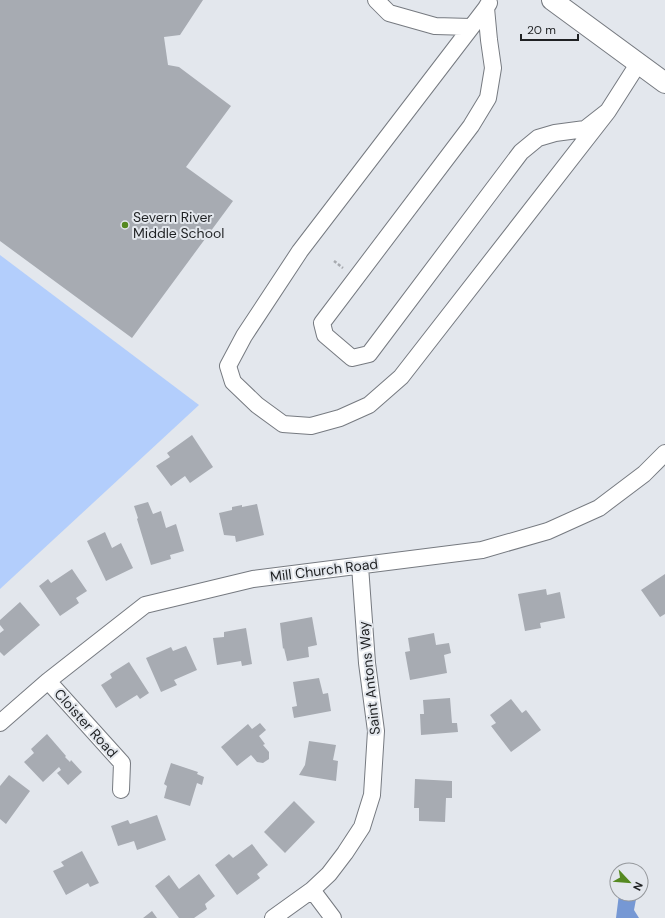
<svg xmlns="http://www.w3.org/2000/svg" width="665" height="918" font-family="'DM Sans',sans-serif">
<style>
.green{fill:#b3cefc}
.water{fill:#7698d4}
.building{fill:#a7abb2}
.lines{fill:none;stroke-linecap:round;stroke-linejoin:round}
.minor-casing{stroke:#767a80;stroke-width:18}
.tertiary-casing{stroke:#767a80;stroke-width:22}
.path{stroke:#a7aaaf;stroke-width:2.5;stroke-dasharray:3 2;stroke-linecap:butt}
.minor{stroke:#fff;stroke-width:16}
.tertiary{stroke:#fff;stroke-width:20}
.poi-dot{fill:#558921;stroke:#e3e7ed;stroke-width:1.5}
.labels{text-anchor:middle;dominant-baseline:central;stroke-width:4;stroke-linejoin:round;paint-order:stroke}
.poi-label{font-size:14px;fill:#1f2123;stroke:#e3e7ed;text-anchor:start}
.street-label{font-size:14px;fill:#1f2123;stroke:#e3e7ed}
</style>
<rect width="100%" height="100%" fill="#e3e7ed"/>
<path class="green" d="M 0,255 L 199,405 L 0,589 Z"/>
<path class="water" d="M 619,894 L 637,894 L 634,910 L 639,918 L 616,918 Z"/>
<path class="building" d="M 0,0 L 203,0 L 180,35 L 164,37 L 168,65 L 179,67 L 231,106 L 186,167 L 233,201 L 132,338 L 0,241 Z
M 192,435 L 213,467 L 190,483 L 185,476 L 171,486 L 156,466 L 170,457 L 167,453 Z
M 148,502 L 153,514 L 161,511 L 166,528 L 176,524 L 184,551 L 170,555 L 171,559 L 151,565 L 137,519 L 138,518 L 134,506 Z
M 257,504 L 264,535 L 236,542 L 235,536 L 224,535 L 219,513 L 232,510 L 232,507 L 242,505 L 242,507 Z
M 105,532 L 112,548 L 121,543 L 133,568 L 106,581 L 87,541 Z
M 72,569 L 87,591 L 76,598 L 79,603 L 60,616 L 39,586 L 48,579 L 51,583 Z
M 665,574 L 665,614 L 660,617 L 641,590 Z
M 546,589 L 547,595 L 560,592 L 565,618 L 540,623 L 541,628 L 525,631 L 518,594 Z
M 20,602 L 40,625 L 4,656 L 0,652 L 0,633 L 4,630 L 0,625 L 0,620 Z
M 312,617 L 317,645 L 308,647 L 309,657 L 287,661 L 284,648 L 283,649 L 280,623 Z
M 246,628 L 252,664 L 242,666 L 241,661 L 217,665 L 213,638 L 224,637 L 224,632 Z
M 434,633 L 436,645 L 449,643 L 451,653 L 444,655 L 447,673 L 410,680 L 405,652 L 410,651 L 408,638 Z
M 186,646 L 197,670 L 174,680 L 177,685 L 161,692 L 146,658 L 171,647 L 173,651 Z
M 129,662 L 149,693 L 140,699 L 137,695 L 116,708 L 101,685 L 112,678 L 110,674 Z
M 319,678 L 323,694 L 328,693 L 331,711 L 294,718 L 292,707 L 297,706 L 293,682 Z
M 450,698 L 452,723 L 457,723 L 458,732 L 421,735 L 420,714 L 424,714 L 423,700 Z
M 511,699 L 522,713 L 526,710 L 541,730 L 511,752 L 491,726 L 496,723 L 490,715 Z
M 260,723 L 266,730 L 259,736 L 265,744 L 263,745 L 269,752 L 269,759 L 263,763 L 257,762 L 251,755 L 237,766 L 221,747 L 248,724 L 252,729 Z
M 47,734 L 66,756 L 65,757 L 70,762 L 71,760 L 82,772 L 68,785 L 57,773 L 61,770 L 59,767 L 43,782 L 24,762 L 34,753 L 31,749 Z
M 309,741 L 336,745 L 333,760 L 338,761 L 336,781 L 299,775 L 305,765 Z
M 171,763 L 198,772 L 197,774 L 204,777 L 202,785 L 197,783 L 190,806 L 164,798 L 167,786 L 164,784 Z
M 9,775 L 30,791 L 6,824 L 0,819 L 0,786 Z
M 415,779 L 452,781 L 452,798 L 446,798 L 445,822 L 419,821 L 419,808 L 414,808 Z
M 294,801 L 315,822 L 285,853 L 264,832 Z
M 157,815 L 166,840 L 137,850 L 134,841 L 118,846 L 111,826 L 128,820 L 130,824 Z
M 252,844 L 268,865 L 257,874 L 260,878 L 237,895 L 215,865 L 229,854 L 233,858 Z
M 82,851 L 99,883 L 90,887 L 88,883 L 66,895 L 53,871 L 64,866 L 61,862 Z
M 199,874 L 215,896 L 205,904 L 207,909 L 194,918 L 179,918 L 155,886 L 169,875 L 179,889 Z
M 152,911 L 157,918 L 143,918 Z"/>
<g class="lines">
<defs>
<path id="minor" d="M 376,0 L 389,13 L 435,26 L 471,27
M 489,3 L 486,8 L 489,40 L 493,68 L 488,98 L 471,126 L 322,323 L 325,335 L 352,358 L 369,354 L 521,152 L 538,138 L 555,133 L 585,129 L 608,111 L 638,64
M 486,8 L 300,251 L 244,336 L 228,366 L 233,382 L 257,405 L 283,424 L 311,426 L 340,418 L 369,405 L 401,377 L 608,111
M 48,681 L 122,763 L 121,790
M 0,723 L 48,681 L 145,605 L 253,579 L 482,550 L 548,531 L 599,508 L 644,474 L 665,453
M 312,890 L 333,918
M 273,918 L 312,890 L 329,874 L 345,853 L 362,827 L 372,795 L 376,731 L 367,663 L 360,566"/>
<path id="tertiary" d="M 552,0 L 665,83"/>
</defs>
<use href="#minor" class="minor-casing"/>
<use href="#tertiary" class="tertiary-casing"/>
<path class="path" d="M 334,261 L 343,268"/>
<use href="#minor" class="minor"/>
<use href="#tertiary" class="tertiary"/>
</g>
<circle class="poi-dot" cx="125" cy="225" r="4"/>
<g class="labels">
<g class="poi-label">
<text x="133" y="217">Severn River<tspan x="133" dy="16">Middle School</tspan></text>
</g>
<g class="street-label">
<text transform="translate(324 570) rotate(-7)">Mill Church Road</text>
<text transform="translate(369 678) rotate(-96)">Saint Antons Way</text>
<text transform="translate(86 723) rotate(48)">Cloister Road</text>
</g>
</g>
<g transform="translate(629 882) rotate(116)"><circle r="19" fill="#e3e7ed" stroke="#95989c"/>
<path d="M0-3L7 15L0 10L-7 15Z" fill="#558921"/>
<text y="-6" font-size="11" font-weight="bold" text-anchor="middle" fill="#1f2123">N</text>
</g>
<path d="M521 34v6h57v-6" fill="none" stroke="#1f2123" stroke-width="2"/>
<text x="527" y="34" font-size="12" fill="#1f2123" stroke="#e3e7ed" stroke-width="3" paint-order="stroke">20 m</text>
</svg>
